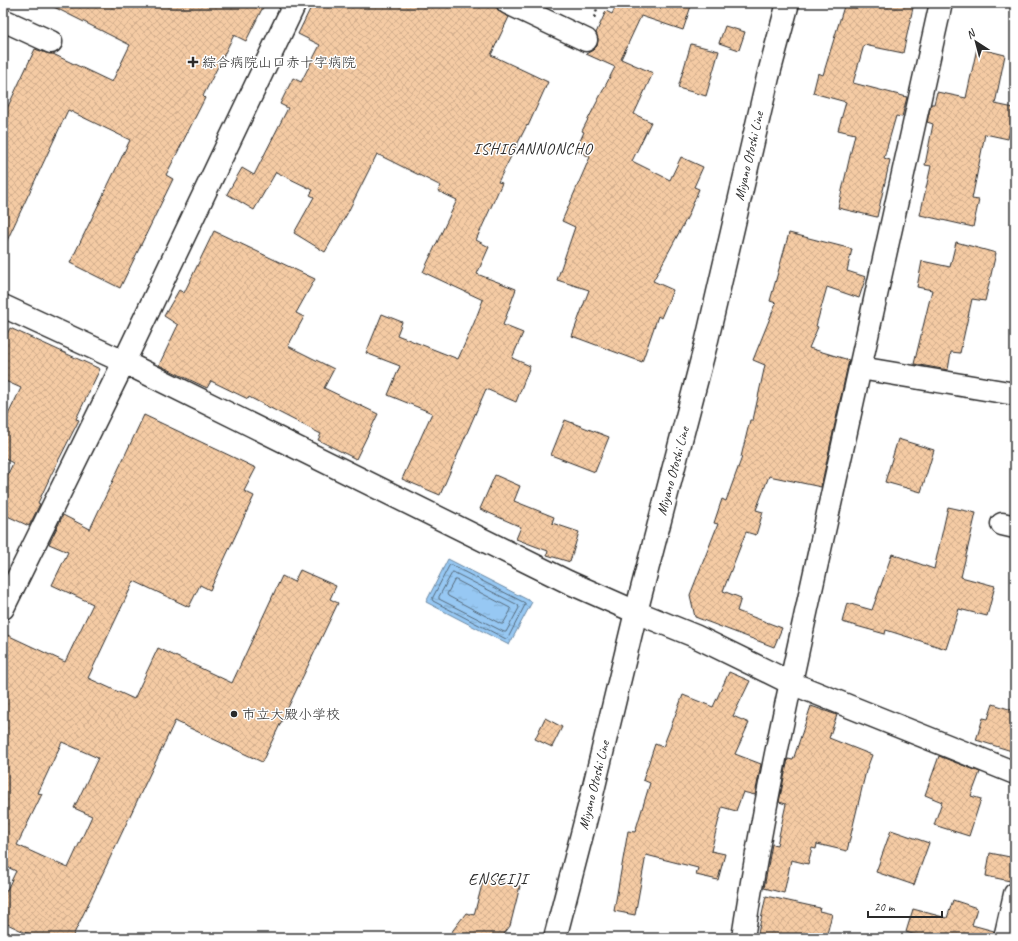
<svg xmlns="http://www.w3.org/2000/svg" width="1018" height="941" font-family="Caveat,'Klee One',sans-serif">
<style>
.water{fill:url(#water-ripples);stroke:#6c89a3}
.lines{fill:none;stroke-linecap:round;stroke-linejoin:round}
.shore{stroke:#566a7b;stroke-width:1}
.building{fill:url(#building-cross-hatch);stroke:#2b2b2b;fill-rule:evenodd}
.minor-casing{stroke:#2b2b2b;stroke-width:25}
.major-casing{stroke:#2b2b2b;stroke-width:25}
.path{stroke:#2b2b2b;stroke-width:2.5;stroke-dasharray:3 3;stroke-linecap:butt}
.minor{stroke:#fff;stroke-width:22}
.major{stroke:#fff;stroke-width:22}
.poi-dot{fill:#2b2b2b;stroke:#fff;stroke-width:1.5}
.labels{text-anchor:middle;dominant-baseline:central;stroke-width:3;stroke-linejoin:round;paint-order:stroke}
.poi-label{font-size:14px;fill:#2b2b2b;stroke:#fff;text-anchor:start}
.street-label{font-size:14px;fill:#2b2b2b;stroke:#fff}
.quarter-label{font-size:16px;letter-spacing:1px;fill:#2b2b2b;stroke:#fff}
</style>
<defs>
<pattern id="water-ripples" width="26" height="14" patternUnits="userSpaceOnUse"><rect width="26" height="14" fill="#97c8f3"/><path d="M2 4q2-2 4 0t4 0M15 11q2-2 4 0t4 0" fill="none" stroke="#82acd0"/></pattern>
<pattern id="building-cross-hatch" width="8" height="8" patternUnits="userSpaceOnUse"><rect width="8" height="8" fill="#f5cba4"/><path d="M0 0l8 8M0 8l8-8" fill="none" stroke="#d2ae8d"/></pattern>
</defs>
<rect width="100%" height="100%" fill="#fff"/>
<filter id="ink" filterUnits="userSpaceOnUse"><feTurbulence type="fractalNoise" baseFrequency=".025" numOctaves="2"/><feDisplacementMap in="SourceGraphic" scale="8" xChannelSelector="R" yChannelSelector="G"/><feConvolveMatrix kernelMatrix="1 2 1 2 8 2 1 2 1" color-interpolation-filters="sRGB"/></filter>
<g filter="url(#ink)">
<path class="water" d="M 448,559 L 532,602 L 509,645 L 426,602 Z"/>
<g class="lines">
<path class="shore" d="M 451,565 L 525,603 L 525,605 L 508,638 L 506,639 L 433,601 L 432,599 L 449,566 Z
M 453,572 L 518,605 L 519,608 L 506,632 L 504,632 L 439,599 L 439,597 Z
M 456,580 L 510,608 L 511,610 L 503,624 L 501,624 L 448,596 L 447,594 L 454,581 Z"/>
</g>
<path class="building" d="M 46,3 L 265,3 L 246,41 L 234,35 L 203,96 L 205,98 L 166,175 L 173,179 L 120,288 L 70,263 L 130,140 L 68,110 L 3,249 L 3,117 L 35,49 L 46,53 L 53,54 L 112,82 L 130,45 Z
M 313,3 L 496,3 L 498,10 L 509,17 L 491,55 L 548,82 L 528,126 L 527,125 L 498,182 L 502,183 L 476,240 L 489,247 L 477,274 L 516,289 L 503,325 L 523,333 L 512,358 L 530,366 L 516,402 L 486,389 L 440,495 L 402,479 L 432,413 L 388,395 L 400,366 L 366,353 L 382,314 L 402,322 L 397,335 L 458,359 L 474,323 L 483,300 L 423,272 L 457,200 L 438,191 L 441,186 L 377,154 L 347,214 L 325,252 L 294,233 L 314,197 L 310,195 L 313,190 L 276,172 L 254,210 L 227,194 L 242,168 L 254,175 L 288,108 L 280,104 L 293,78 L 301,82 L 320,45 L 298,34 Z
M 613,3 L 692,3 L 683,30 L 641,16 L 621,59 L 653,73 L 634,114 L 651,122 L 632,161 L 670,180 L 681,157 L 703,167 L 694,187 L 699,189 L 688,216 L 653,281 L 673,290 L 661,318 L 658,316 L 642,362 L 572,336 L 589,290 L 557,280 L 575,227 L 562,221 L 590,157 L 576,150 L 584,132 L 582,131 L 615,67 L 586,54 L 593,50 L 597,46 L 598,39 L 596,33 L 606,11 L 612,14 L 615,8 L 612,7 Z
M 845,3 L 914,3 L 903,53 L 864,45 L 853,83 L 907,97 L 902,117 L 896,116 L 884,158 L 890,160 L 877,217 L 838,208 L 855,134 L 838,130 L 846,102 L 813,93 L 818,73 L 823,75 Z
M 725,26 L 745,32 L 739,50 L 719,43 Z
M 691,44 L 719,51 L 706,96 L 678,88 Z
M 977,48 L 1005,55 L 995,104 L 1014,108 L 1008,139 L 985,134 L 972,199 L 979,200 L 973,227 L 920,215 L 931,166 L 925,165 L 933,124 L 927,122 L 931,104 L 934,104 L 937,92 L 966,98 Z
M 214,231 L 315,279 L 296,313 L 304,317 L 288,346 L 334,369 L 324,388 L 378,414 L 356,459 L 318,440 L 321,434 L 249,397 L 248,399 L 211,381 L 207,388 L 159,365 L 178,325 L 164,316 L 179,290 L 184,293 Z
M 789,233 L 852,249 L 847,271 L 866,277 L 859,298 L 827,287 L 816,326 L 818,327 L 809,348 L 849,360 L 821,487 L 769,476 L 756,510 L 763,512 L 756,535 L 746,532 L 723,591 L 741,598 L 737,611 L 782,628 L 774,647 L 695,617 L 690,595 L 718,524 L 714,523 L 722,499 L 726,501 L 742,457 L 741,457 L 750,420 L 753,420 L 765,365 L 753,360 L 776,303 L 770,301 Z
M 956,242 L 996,253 L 985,301 L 972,299 L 960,353 L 951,352 L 948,370 L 914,364 L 932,290 L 917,287 L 922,261 L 950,267 Z
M 10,328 L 100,369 L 76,419 L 79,420 L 51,475 L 38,503 L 40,504 L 29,526 L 3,514 L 3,485 L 13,463 L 3,458 L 3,425 L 21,388 L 3,380 L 3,343 Z
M 144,415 L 256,468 L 244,491 L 254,496 L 210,590 L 200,585 L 189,607 L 134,581 L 88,678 L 134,699 L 158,648 L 232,683 L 282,576 L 294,582 L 300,570 L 336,586 L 330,599 L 338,603 L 262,762 L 175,721 L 72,938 L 37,938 L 3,922 L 3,898 L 16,871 L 7,867 L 3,875 L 3,633 L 65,662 L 93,604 L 52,585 L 68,552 L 49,544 L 63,515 L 90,529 ZM 62,742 L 98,758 L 74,808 L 92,816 L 68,868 L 17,845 L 42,794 L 38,793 Z
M 565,420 L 609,437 L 595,472 L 551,455 Z
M 898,439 L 934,450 L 921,492 L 885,482 Z
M 495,475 L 520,486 L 514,501 L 554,517 L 552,523 L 579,532 L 570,562 L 547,555 L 548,551 L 516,539 L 521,527 L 480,509 Z
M 948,507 L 976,513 L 961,577 L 995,586 L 987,616 L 959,609 L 946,649 L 886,630 L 885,634 L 842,622 L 847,603 L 872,610 L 892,554 L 934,569 Z
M 729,672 L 750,681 L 733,716 L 749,723 L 735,754 L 761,764 L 755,795 L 743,792 L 736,811 L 722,807 L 711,851 L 725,854 L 718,880 L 696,875 L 698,868 L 646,855 L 635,915 L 614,911 L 628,831 L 635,832 L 650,783 L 643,780 L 655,744 L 663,747 L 683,695 L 713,707 Z
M 993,704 L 1015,711 L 1015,752 L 976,740 L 983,718 L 988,719 Z
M 811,706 L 837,715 L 829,738 L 872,755 L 866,771 L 847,851 L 817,844 L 816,849 L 812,848 L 808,864 L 791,860 L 784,893 L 764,888 L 772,844 L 777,845 L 786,804 L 779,802 L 788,759 L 793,760 Z
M 545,718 L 562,727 L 552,747 L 535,739 Z
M 939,756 L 980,772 L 971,796 L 981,799 L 969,836 L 934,825 L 942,802 L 925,795 Z
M 891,830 L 929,843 L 914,885 L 876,872 Z
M 990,853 L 1015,858 L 1010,881 L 986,876 Z
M 484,877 L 520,886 L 510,926 L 501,938 L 447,938 L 466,913 L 474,915 Z
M 766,896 L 820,908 L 819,911 L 832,914 L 826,938 L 757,938 Z
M 953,900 L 977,908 L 972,925 L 994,931 L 993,938 L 926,938 L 906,932 L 913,909 L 947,918 Z"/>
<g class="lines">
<defs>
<path id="minor" d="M 508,3 L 586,40
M 3,20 L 51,42
M 3,306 L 124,362 L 568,582 L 636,612 L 695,636 L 791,683 L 1015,773
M 860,368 L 1015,394
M 1002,524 L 1015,527
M 3,608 L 124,362 L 295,3
M 743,938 C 766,786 801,636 834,486 C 870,325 904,164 941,3
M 1005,938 L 1015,894"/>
<path id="major" d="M 555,938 L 589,807 L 636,612 L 706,344 L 768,77 L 788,3"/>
</defs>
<use href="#minor" class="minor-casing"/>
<use href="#major" class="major-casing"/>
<path class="path" d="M 594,18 L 599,3"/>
<use href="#minor" class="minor"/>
<use href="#major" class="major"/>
</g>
</g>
<g class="poi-dot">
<path d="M191 56h4v4h4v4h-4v4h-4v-4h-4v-4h4z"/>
<circle cx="234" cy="714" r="4"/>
</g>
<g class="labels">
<g class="poi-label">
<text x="202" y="62">綜合病院山口赤十字病院</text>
<text x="242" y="714">市立大殿小学校</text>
</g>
<g class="street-label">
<text transform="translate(749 156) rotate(-77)">Miyano Otoshi Line</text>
<text transform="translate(673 471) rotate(-75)">Miyano Otoshi Line</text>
<text transform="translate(594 785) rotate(-76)">Miyano Otoshi Line</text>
</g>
<g class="quarter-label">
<text x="533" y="149">ISHIGANNONCHO</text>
<text x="498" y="879">ENSEIJI</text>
</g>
</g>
<rect width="1018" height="941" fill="none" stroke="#fff" stroke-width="16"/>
<rect x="8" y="8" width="1002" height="925" fill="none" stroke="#2b2b2b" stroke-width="1.5" filter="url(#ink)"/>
<g transform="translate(976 42) rotate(324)" stroke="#ffffff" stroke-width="3" paint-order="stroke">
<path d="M0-3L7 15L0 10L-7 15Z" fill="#2b2b2b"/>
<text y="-6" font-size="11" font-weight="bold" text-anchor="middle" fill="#2b2b2b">N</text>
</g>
<path d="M868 911v6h74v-6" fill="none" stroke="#2b2b2b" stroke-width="2"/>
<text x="874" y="911" font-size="12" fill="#2b2b2b" stroke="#ffffff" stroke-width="3" paint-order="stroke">20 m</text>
</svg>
